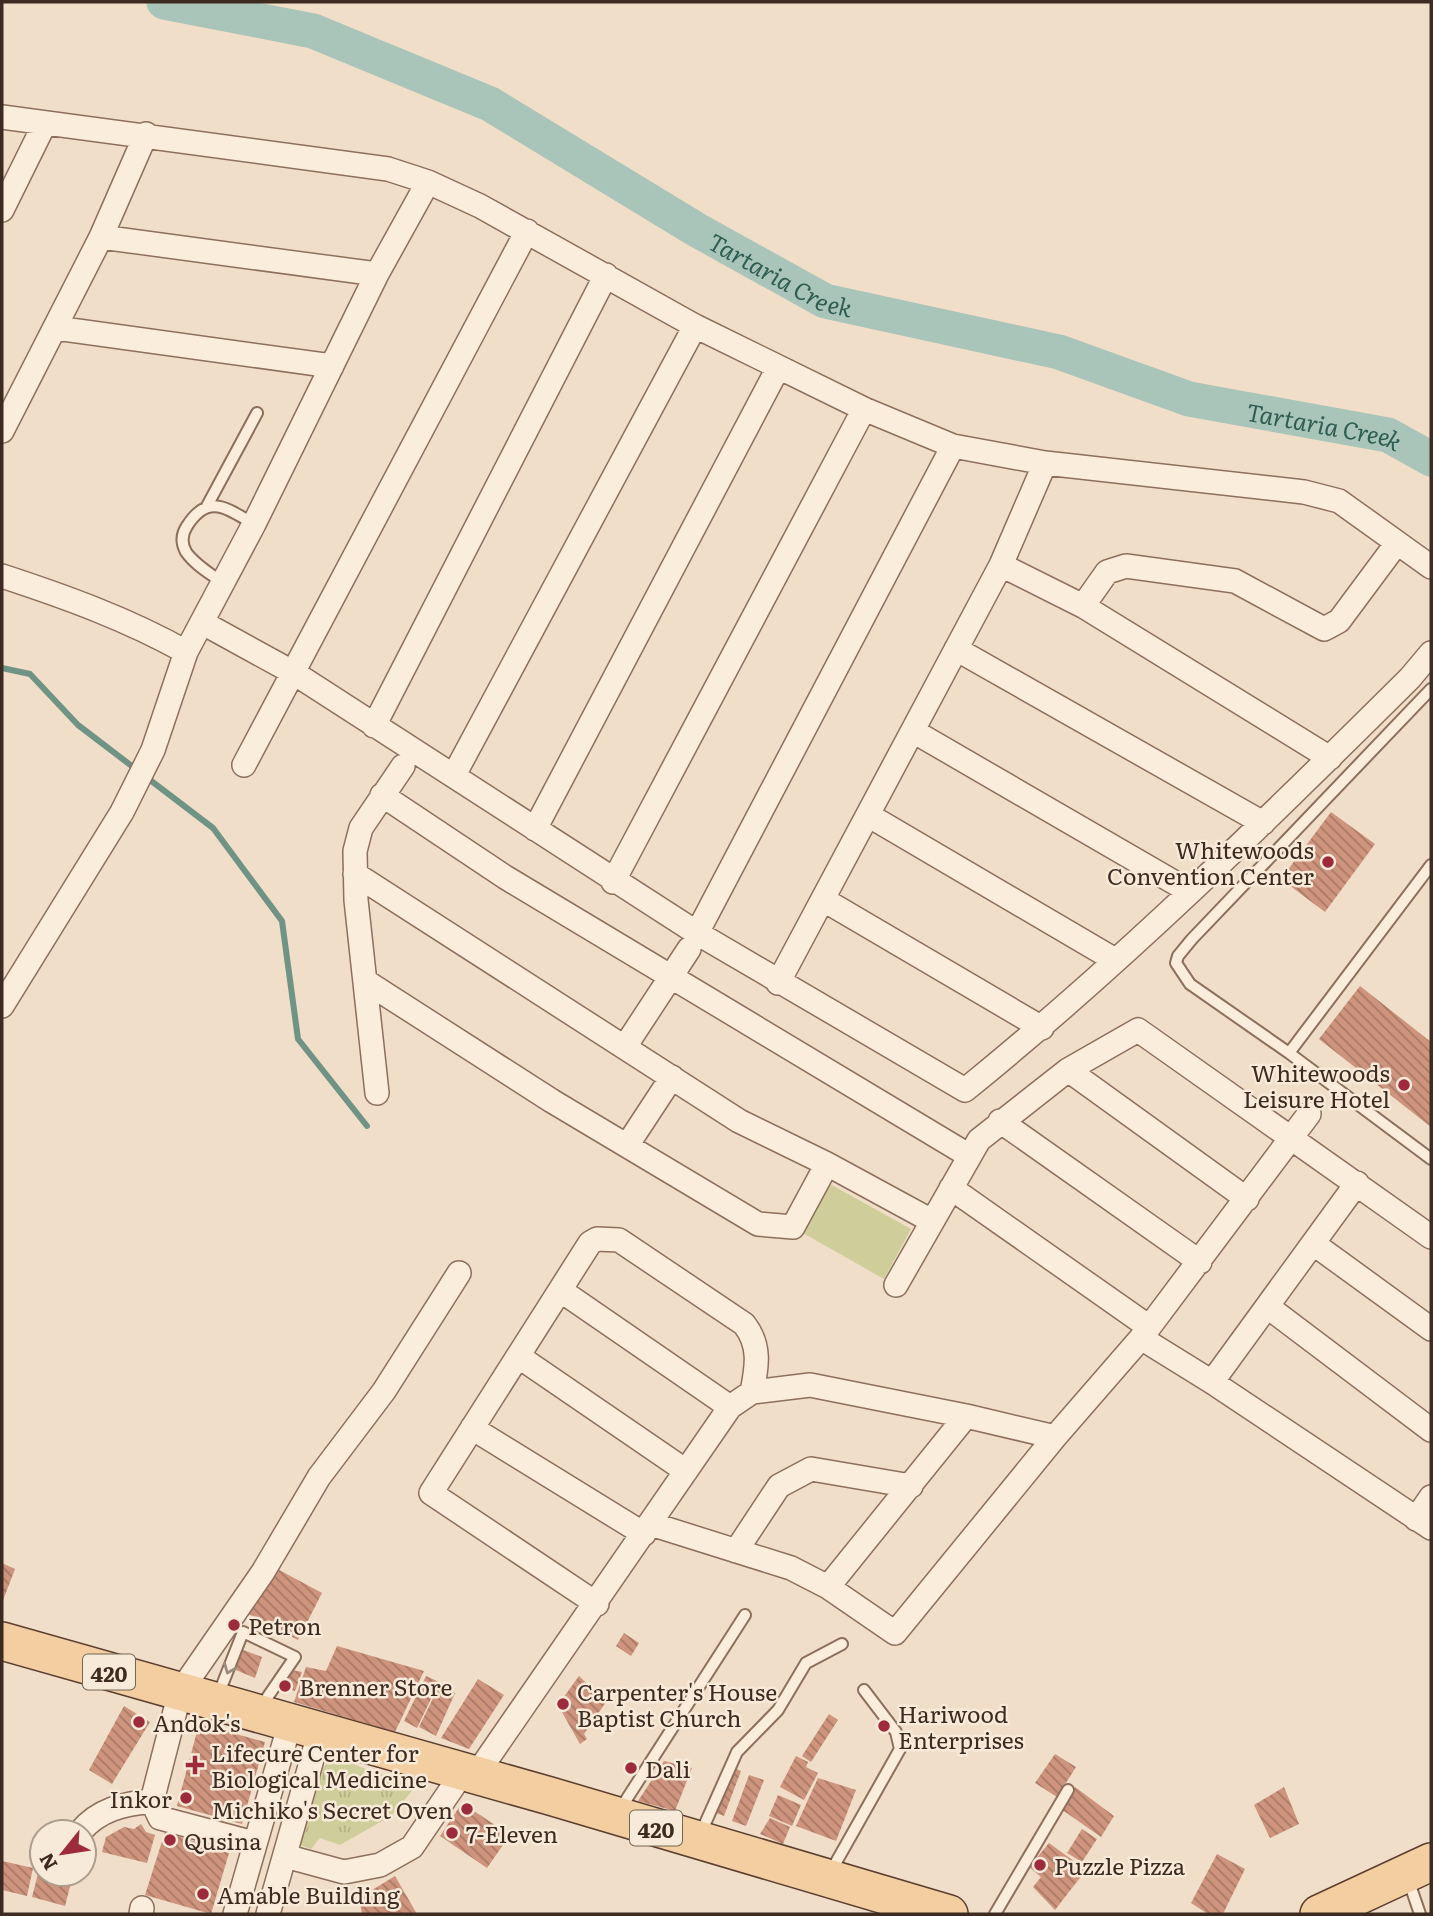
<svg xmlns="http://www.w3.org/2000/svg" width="1433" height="1916" font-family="Literata,serif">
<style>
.grass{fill:url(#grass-tufts)}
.pitch{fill:#cfce9b}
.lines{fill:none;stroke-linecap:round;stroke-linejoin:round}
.stream{stroke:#6f9385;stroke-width:6}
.river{stroke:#a9c4b8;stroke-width:35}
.building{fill:url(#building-back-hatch)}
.service-casing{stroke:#8d6f5c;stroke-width:14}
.minor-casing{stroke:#8d6f5c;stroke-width:26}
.primary-casing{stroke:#5b3e30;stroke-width:40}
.service{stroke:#faeddc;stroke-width:10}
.minor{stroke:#faeddc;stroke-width:23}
.primary{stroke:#f2cea0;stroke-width:37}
.oneway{stroke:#9c8c7e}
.poi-dot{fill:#9d2b3b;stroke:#f7ead8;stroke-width:2.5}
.labels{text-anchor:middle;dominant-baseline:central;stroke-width:5;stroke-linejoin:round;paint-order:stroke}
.shield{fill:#f7ead8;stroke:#756457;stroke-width:2}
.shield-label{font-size:21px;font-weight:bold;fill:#3d2a20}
.poi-label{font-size:23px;fill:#3d2a20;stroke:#f7ead8;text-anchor:start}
.water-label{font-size:24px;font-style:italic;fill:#2f5d53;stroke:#f7ead8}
</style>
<defs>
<pattern id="grass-tufts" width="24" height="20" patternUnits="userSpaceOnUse" patternTransform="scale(1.75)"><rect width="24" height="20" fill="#cfce9b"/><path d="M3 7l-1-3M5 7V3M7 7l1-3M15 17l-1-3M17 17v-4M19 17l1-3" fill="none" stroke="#b3b185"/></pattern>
<pattern id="building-back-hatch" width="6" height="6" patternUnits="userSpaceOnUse" patternTransform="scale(1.75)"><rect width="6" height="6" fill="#ce947d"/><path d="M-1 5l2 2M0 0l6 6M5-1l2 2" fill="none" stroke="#a87966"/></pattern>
</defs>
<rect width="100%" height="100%" fill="#f0dec8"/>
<path class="grass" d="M 340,1756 L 351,1758 L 355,1765 L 416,1786 L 391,1816 L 340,1845 L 320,1838 L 311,1849 L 300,1845 L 323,1768 L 331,1758 Z"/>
<path class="pitch" d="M 830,1184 L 911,1229 L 884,1279 L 803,1233 Z"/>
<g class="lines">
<path class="stream" d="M 2,668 L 30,674 L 78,725 L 213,828 L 282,921 L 298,1039 L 367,1126"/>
<path class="river" id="s1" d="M 164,2 L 313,31 L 490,104 L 697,230 L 825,301 L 1059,352 L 1189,399 L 1388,435 L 1431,459"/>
</g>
<path class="building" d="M 1331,812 L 1375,844 L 1325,912 L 1281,879 Z
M 1360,986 L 1431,1042 L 1431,1127 L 1319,1039 Z
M 2,1563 L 15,1569 L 2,1603 Z
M 270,1565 L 322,1593 L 298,1640 L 245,1612 Z
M 624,1633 L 639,1643 L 631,1656 L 616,1646 Z
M 337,1646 L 424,1671 L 395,1732 L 294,1702 L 306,1667 L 326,1671 Z
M 238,1648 L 262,1657 L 255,1678 L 231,1668 Z
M 292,1670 L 302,1672 L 295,1691 L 281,1686 Z
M 426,1676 L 439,1682 L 417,1728 L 404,1721 Z
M 579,1676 L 606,1702 L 584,1734 L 587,1739 L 580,1744 L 558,1705 Z
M 478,1679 L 504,1695 L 469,1749 L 441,1738 Z
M 440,1684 L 455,1693 L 436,1736 L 419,1727 Z
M 124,1706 L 150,1722 L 112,1784 L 89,1770 Z
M 829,1714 L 838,1720 L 811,1762 L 802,1756 Z
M 199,1724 L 265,1742 L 242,1824 L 177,1806 Z
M 1055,1754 L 1076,1767 L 1057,1797 L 1035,1783 Z
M 796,1756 L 808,1762 L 806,1767 L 818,1773 L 804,1800 L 780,1787 Z
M 664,1761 L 692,1768 L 675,1811 L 638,1801 Z
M 731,1767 L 741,1771 L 724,1816 L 714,1812 Z
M 749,1775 L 764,1780 L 746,1826 L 732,1821 Z
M 818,1778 L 856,1790 L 836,1841 L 796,1826 Z
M 1075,1787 L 1114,1816 L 1101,1837 L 1061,1809 Z
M 1284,1787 L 1299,1824 L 1270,1838 L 1254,1805 Z
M 778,1795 L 801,1805 L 792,1826 L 769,1816 Z
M 462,1803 L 510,1835 L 487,1868 L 440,1836 Z
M 770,1818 L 790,1827 L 783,1844 L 760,1834 Z
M 141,1824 L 146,1832 L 155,1835 L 147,1863 L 102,1852 L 106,1837 L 124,1827 L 134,1829 Z
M 1082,1829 L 1097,1839 L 1082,1862 L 1067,1853 Z
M 165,1832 L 229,1853 L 211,1914 L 145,1895 Z
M 1049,1843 L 1086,1870 L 1055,1910 L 1033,1887 L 1041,1877 L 1029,1867 Z
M 1217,1854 L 1245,1869 L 1223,1914 L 1208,1914 L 1191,1903 Z
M 2,1861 L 33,1868 L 27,1896 L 2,1890 Z
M 39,1870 L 42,1874 L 72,1879 L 65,1906 L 32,1897 Z
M 395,1876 L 417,1914 L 362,1914 L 359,1898 Z"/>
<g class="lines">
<defs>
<path id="service" d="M 207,506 L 257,413
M 223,583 C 211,574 195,565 186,552 C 181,543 181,535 187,526 C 208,493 226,508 254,524
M 1431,689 L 1192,939 L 1178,956 L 1176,963 L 1190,984 L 1289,1053 L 1431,1159
M 1289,1053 L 1431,865
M 217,1698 L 243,1632 L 295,1657 L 260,1708
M 619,1811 L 745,1615
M 700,1835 L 737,1752 L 778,1710 L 806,1663 L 842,1644
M 830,1873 L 900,1749 L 896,1732 L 864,1690
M 1408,1879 L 1420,1914
M 995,1914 L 1068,1790"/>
<path id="minor" d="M 2,117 L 388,169 L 428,182 L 480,206 L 695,326 L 864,409 L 953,446 L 1045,463 L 1304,492 L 1339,501 L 1431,567
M 2,210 L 44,125
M 101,237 L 377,274
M 56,328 L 332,366
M 2,431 L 101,237 L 146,134
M 1001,565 L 1083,606 L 1330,758
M 2,576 C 66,597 127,619 186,652
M 1083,606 L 1107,572 L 1126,566 L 1235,581 L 1324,629 L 1339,621 L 1397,543
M 203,623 L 294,673 L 697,933 L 965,1090 C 1122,963 1267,820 1410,678 L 1431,653
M 956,649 L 1263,823
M 374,726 L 606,275
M 913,731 L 1189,891
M 244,765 L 527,231
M 454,775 L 695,326
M 382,795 L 505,877 L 968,1155
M 868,815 L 1115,960
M 535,829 L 778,368
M 355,874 L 739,1121 L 827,1164 L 930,1220
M 613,882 L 864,409
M 824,900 L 1042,1028
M 697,933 L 953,446
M 365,981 L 552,1101 L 758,1224 L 793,1227 L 827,1164
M 778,983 L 1001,565 L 1045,463
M 2,1006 L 122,812 L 153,750 L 186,652 L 254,524 L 377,274 L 428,182
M 626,1045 L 689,949
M 1068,1070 L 1247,1199
M 377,1093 L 356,900 L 355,851 L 361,828 L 403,766
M 1000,1121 L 1200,1262
M 628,1144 L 672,1077
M 951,1188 L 1149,1327
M 1314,1244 L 1431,1329
M 896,1285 L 979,1140 L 1068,1070 L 1138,1030 L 1431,1237
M 560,1290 L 730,1407
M 1268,1307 L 1431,1430
M 1141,1338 L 1212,1382 L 1431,1528
M 518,1356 L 686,1471
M 1212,1382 L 1357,1183
M 472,1428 L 644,1534
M 1416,1519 L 1431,1497
M 651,1524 L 791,1568 L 828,1587 L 895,1633 L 1055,1437 L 1141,1338 L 1309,1114
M 736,1551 L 779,1486 L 811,1469 L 911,1486
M 828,1587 L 966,1416
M 597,1604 L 431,1493 L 590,1243 L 597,1239 L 619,1240 L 744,1324 C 761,1345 757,1367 752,1392
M 476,1775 L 730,1407 L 752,1392 L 810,1385 L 966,1416 L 1055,1437
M 80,1832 C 99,1809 124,1804 152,1801
M 254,1843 L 160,1818 L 152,1801 L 180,1692 L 263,1572 L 319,1477 L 384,1391 L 459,1273
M 285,1856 L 344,1872 L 380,1865 L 412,1847 L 463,1772
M 141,1914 L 142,1908
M 235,1914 L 290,1723
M 268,1914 L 320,1731"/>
<path id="primary" d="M 2,1641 L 550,1796 L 949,1914
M 1319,1914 L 1431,1862"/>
</defs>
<use href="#service" class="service-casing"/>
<use href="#minor" class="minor-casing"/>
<use href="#primary" class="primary-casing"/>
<use href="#service" class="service"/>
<use href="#minor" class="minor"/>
<use href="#primary" class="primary"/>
</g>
<defs><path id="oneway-chevron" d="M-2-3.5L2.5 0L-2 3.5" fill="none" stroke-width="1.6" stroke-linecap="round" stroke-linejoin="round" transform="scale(1.75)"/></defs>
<use class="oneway" href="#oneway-chevron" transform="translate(229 1669) rotate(112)"/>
<g class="poi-dot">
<circle cx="1328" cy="862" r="7"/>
<circle cx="1404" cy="1085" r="7"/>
<circle cx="234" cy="1625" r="7"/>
<circle cx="285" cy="1686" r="7"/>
<circle cx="563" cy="1704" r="7"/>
<circle cx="139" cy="1722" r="7"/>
<circle cx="884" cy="1726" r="7"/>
<path d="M191.5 1754.5h7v7h7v7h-7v7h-7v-7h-7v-7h7z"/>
<circle cx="631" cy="1768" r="7"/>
<circle cx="186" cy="1798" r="7"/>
<circle cx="467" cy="1809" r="7"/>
<circle cx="452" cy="1833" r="7"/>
<circle cx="170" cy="1840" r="7"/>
<circle cx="1040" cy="1865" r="7"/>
<circle cx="203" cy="1894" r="7"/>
</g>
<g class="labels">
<g class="shield">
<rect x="83" y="1654.5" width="52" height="35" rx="5"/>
<rect x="630" y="1810.5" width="52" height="35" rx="5"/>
</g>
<g class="shield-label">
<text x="109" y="1672">420</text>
<text x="656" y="1828">420</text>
</g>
<g class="poi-label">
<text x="1314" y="849" text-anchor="end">Whitewoods<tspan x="1314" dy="26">Convention Center</tspan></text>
<text x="1390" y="1072" text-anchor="end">Whitewoods<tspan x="1390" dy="26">Leisure Hotel</tspan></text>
<text x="248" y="1625">Petron</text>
<text x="299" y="1686">Brenner Store</text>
<text x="577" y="1691">Carpenter's House<tspan x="577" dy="26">Baptist Church</tspan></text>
<text x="898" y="1713">Hariwood<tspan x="898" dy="26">Enterprises</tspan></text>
<text x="153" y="1722">Andok's</text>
<text x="211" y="1752">Lifecure Center for<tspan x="211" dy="26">Biological Medicine</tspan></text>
<text x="645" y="1768">Dali</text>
<text x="172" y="1798" text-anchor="end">Inkor</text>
<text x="453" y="1809" text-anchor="end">Michiko's Secret Oven</text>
<text x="466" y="1833">7-Eleven</text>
<text x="184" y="1840">Qusina</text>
<text x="1054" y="1865">Puzzle Pizza</text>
<text x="217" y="1894">Amable Building</text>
</g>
<g class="water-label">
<text stroke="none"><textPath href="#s1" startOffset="681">Tartaria Creek</textPath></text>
<text stroke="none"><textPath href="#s1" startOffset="1248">Tartaria Creek</textPath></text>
</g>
</g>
<rect width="1433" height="1916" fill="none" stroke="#3d2a20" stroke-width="7"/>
<g transform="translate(63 1853) rotate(240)"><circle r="33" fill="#f7ead8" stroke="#ad9d8e" stroke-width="2"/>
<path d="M0-5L12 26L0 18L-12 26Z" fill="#9d2b3b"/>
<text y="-10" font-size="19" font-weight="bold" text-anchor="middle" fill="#3d2a20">N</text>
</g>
</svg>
